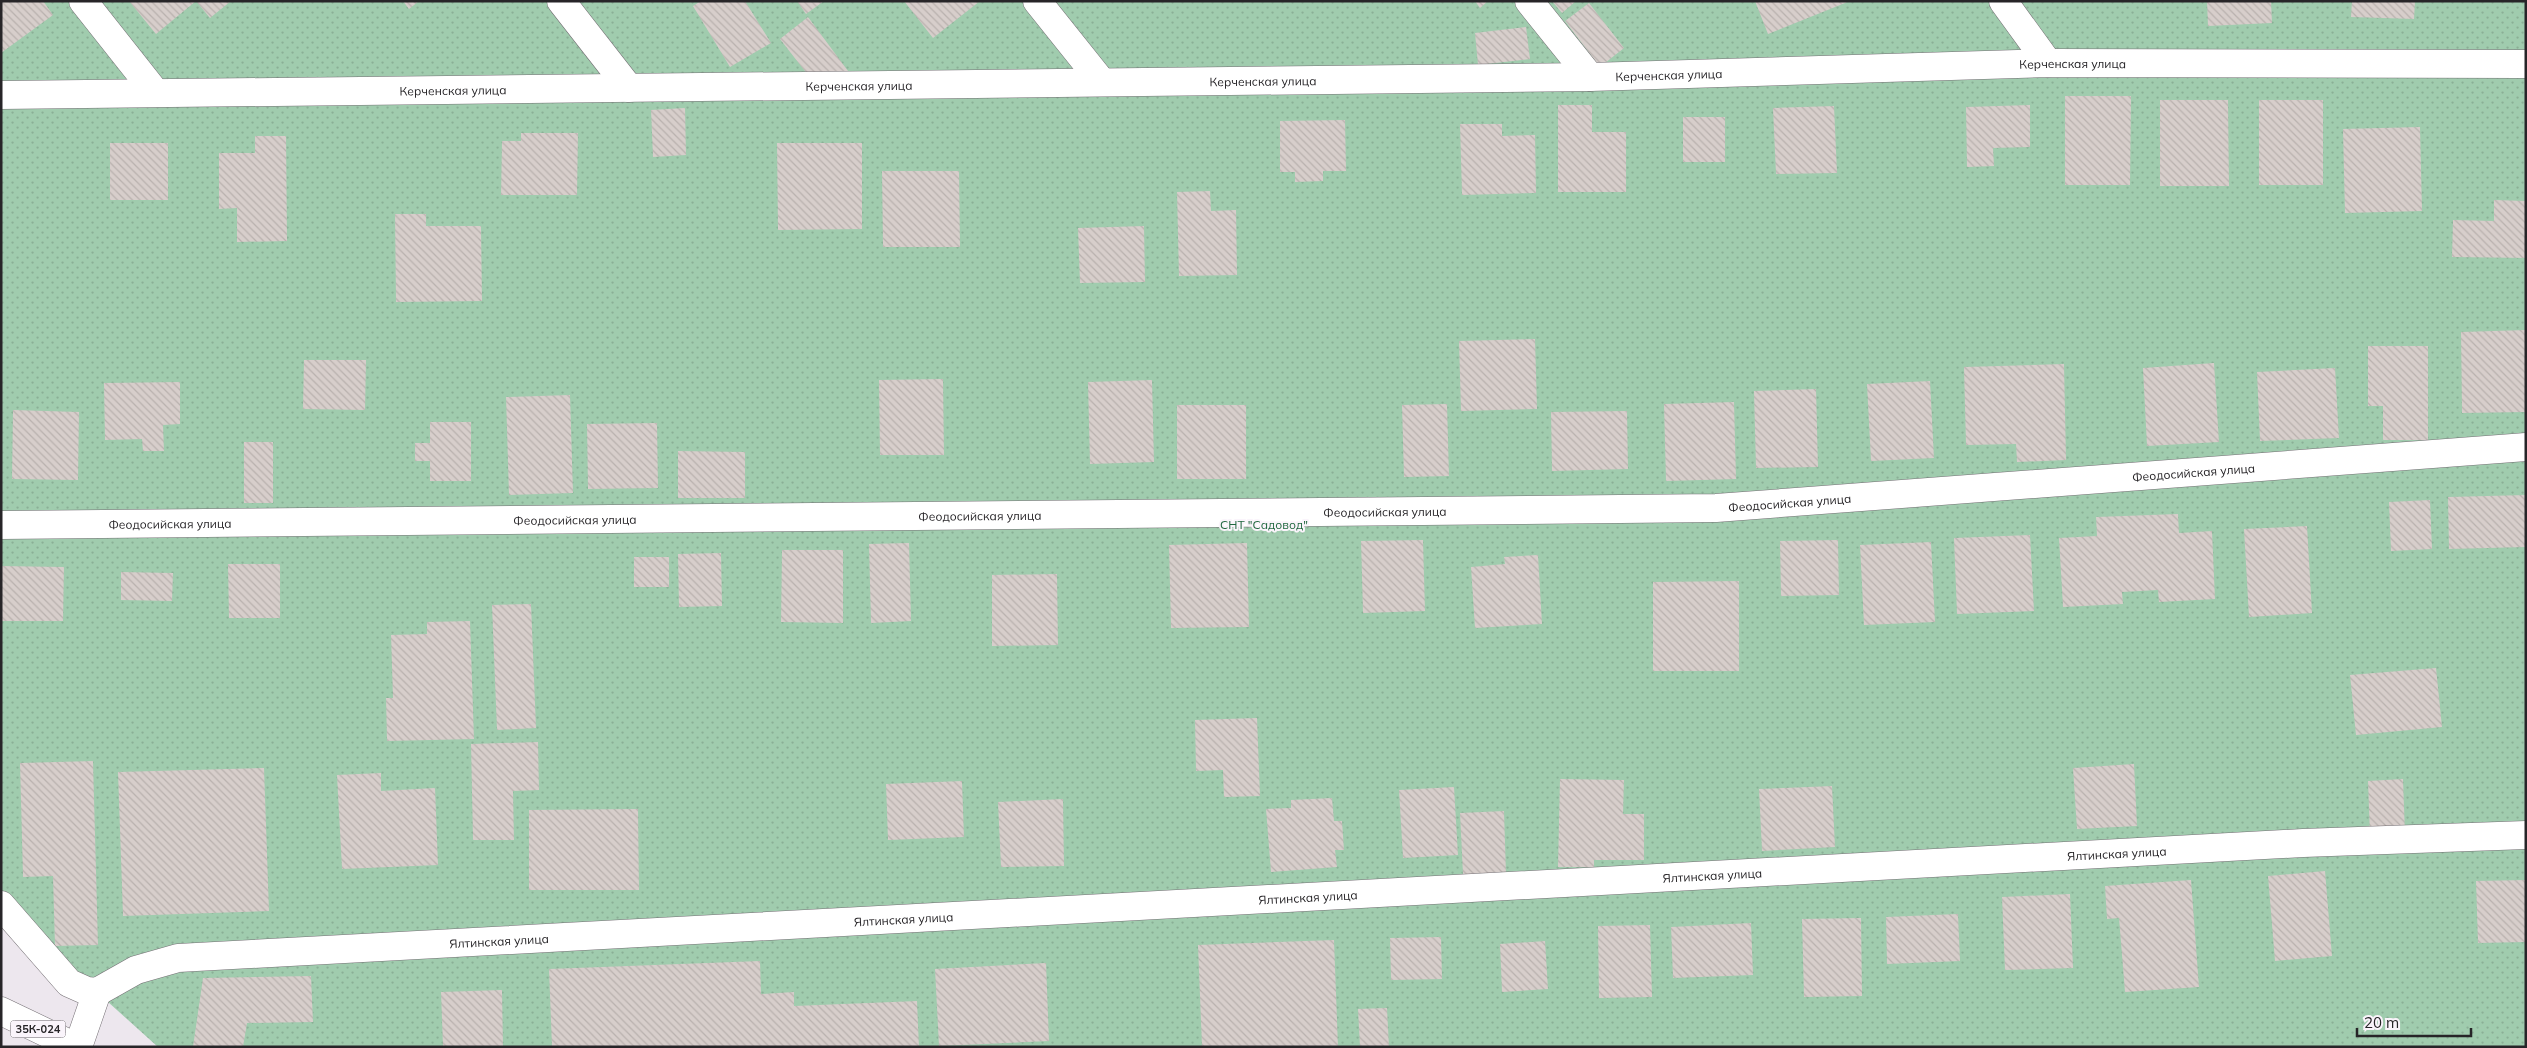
<svg xmlns="http://www.w3.org/2000/svg" width="2527" height="1048" font-family="Mulish,sans-serif">
<style>
.garden{fill:url(#garden-dots)}
.building{fill:url(#building-back-hatch)}
.lines{fill:none;stroke-linecap:round;stroke-linejoin:round}
.street-casing{stroke:#746f74;stroke-width:29}
.primary-casing{stroke:#746f74;stroke-width:29}
.street{stroke:#fff;stroke-width:28}
.primary{stroke:#fff;stroke-width:28}
.labels{text-anchor:middle;dominant-baseline:central;stroke-width:4;stroke-linejoin:round;paint-order:stroke}
.shield{fill:#faf4fb;stroke:#666367;stroke-width:1}
.shield-label{font-size:11px;font-weight:bold;fill:#272528}
.street-label{font-size:12px;fill:#272528;stroke:#faf4fb}
.park-label{font-size:12px;fill:#20673f;stroke:#faf4fb}
</style>
<defs>
<pattern id="garden-dots" width="8" height="8" patternUnits="userSpaceOnUse" patternTransform="scale(1.25)"><rect width="8" height="8" fill="#a0ccae"/><path d="M2 2h.1M6 6h.1" fill="none" stroke="#8aaf96" stroke-width="1.8" stroke-linecap="round"/></pattern>
<pattern id="building-back-hatch" width="6" height="6" patternUnits="userSpaceOnUse" patternTransform="scale(1.25)"><rect width="6" height="6" fill="#d7cecb"/><path d="M-1 5l2 2M0 0l6 6M5-1l2 2" fill="none" stroke="#b9b1ae"/></pattern>
</defs>
<rect width="100%" height="100%" fill="#ede7ee"/>
<path class="garden" d="M 1,1 L 2526,1 L 2526,1047 L 158,1047 L 67,965 L 1,891 Z"/>
<path class="building" d="M 1,1 L 43,1 L 53,15 L 1,53 Z
M 129,1 L 231,1 L 210,18 L 196,1 L 156,34 Z
M 403,1 L 419,1 L 409,9 Z
M 701,1 L 745,1 L 771,43 L 730,67 L 693,6 Z
M 797,1 L 824,1 L 806,14 Z
M 904,1 L 980,1 L 933,38 Z
M 1475,1 L 1488,1 L 1480,8 Z
M 1552,1 L 1576,1 L 1562,13 Z
M 1755,1 L 1850,1 L 1768,34 Z
M 2207,1 L 2271,1 L 2272,23 L 2208,26 Z
M 2352,1 L 2415,1 L 2414,19 L 2351,17 Z
M 1589,3 L 1624,48 L 1600,67 L 1565,21 Z
M 808,17 L 851,75 L 808,75 L 780,39 Z
M 1526,27 L 1530,59 L 1478,65 L 1475,33 Z
M 2065,96 L 2131,96 L 2130,185 L 2065,185 Z
M 2160,100 L 2228,100 L 2229,186 L 2160,186 Z
M 2259,100 L 2323,100 L 2323,185 L 2259,185 Z
M 1558,105 L 1592,105 L 1592,132 L 1626,132 L 1626,192 L 1558,192 Z
M 2030,105 L 2030,147 L 1993,148 L 1994,166 L 1967,167 L 1966,107 Z
M 1834,106 L 1837,173 L 1776,174 L 1773,108 Z
M 685,108 L 686,155 L 653,157 L 651,110 Z
M 1683,117 L 1725,117 L 1725,162 L 1683,162 Z
M 1345,120 L 1346,171 L 1323,171 L 1323,181 L 1295,182 L 1295,172 L 1280,172 L 1280,121 Z
M 1460,124 L 1502,124 L 1502,136 L 1535,135 L 1536,193 L 1462,195 Z
M 2420,127 L 2422,211 L 2345,213 L 2343,129 Z
M 521,133 L 578,133 L 577,195 L 501,195 L 502,141 L 521,141 Z
M 255,136 L 286,136 L 287,241 L 237,242 L 237,208 L 219,209 L 219,153 L 255,153 Z
M 110,143 L 168,143 L 168,200 L 110,200 Z
M 777,143 L 862,143 L 862,229 L 778,230 Z
M 882,171 L 959,171 L 960,247 L 883,247 Z
M 1210,191 L 1211,211 L 1236,210 L 1237,275 L 1179,276 L 1177,192 Z
M 2494,200 L 2526,201 L 2526,258 L 2452,257 L 2453,220 L 2494,221 Z
M 395,214 L 426,214 L 426,226 L 481,226 L 482,301 L 396,302 Z
M 1144,226 L 1145,282 L 1080,283 L 1078,228 Z
M 2526,330 L 2526,412 L 2462,413 L 2461,332 Z
M 1535,339 L 1537,409 L 1461,411 L 1459,341 Z
M 2368,346 L 2428,346 L 2428,440 L 2383,440 L 2383,406 L 2368,406 Z
M 304,360 L 366,360 L 365,410 L 303,409 Z
M 2214,363 L 2219,442 L 2147,446 L 2143,368 Z
M 2064,364 L 2066,460 L 2017,462 L 2016,444 L 1966,445 L 1964,367 Z
M 2335,368 L 2339,438 L 2260,441 L 2257,372 Z
M 943,379 L 944,455 L 880,455 L 879,380 Z
M 1152,380 L 1154,462 L 1090,464 L 1088,382 Z
M 1930,381 L 1934,458 L 1871,461 L 1867,384 Z
M 180,382 L 180,424 L 163,425 L 164,451 L 143,451 L 142,439 L 105,440 L 104,383 Z
M 1816,389 L 1818,467 L 1756,468 L 1754,391 Z
M 570,395 L 573,493 L 509,495 L 506,397 Z
M 1734,402 L 1736,479 L 1666,481 L 1664,404 Z
M 1447,404 L 1449,476 L 1404,477 L 1402,405 Z
M 1177,405 L 1246,405 L 1246,479 L 1177,479 Z
M 13,410 L 79,412 L 78,480 L 12,479 Z
M 1627,411 L 1628,469 L 1552,471 L 1551,412 Z
M 430,422 L 471,422 L 471,481 L 430,481 L 430,461 L 415,461 L 415,443 L 430,443 Z
M 657,423 L 658,488 L 588,489 L 587,424 Z
M 244,442 L 273,442 L 273,503 L 244,503 Z
M 678,451 L 745,452 L 745,498 L 678,498 Z
M 2526,495 L 2526,547 L 2449,549 L 2448,497 Z
M 2430,500 L 2432,549 L 2391,551 L 2389,502 Z
M 2178,514 L 2179,533 L 2212,531 L 2215,599 L 2159,602 L 2158,590 L 2122,592 L 2123,604 L 2063,607 L 2059,538 L 2097,536 L 2096,517 Z
M 2307,526 L 2312,613 L 2249,617 L 2244,529 Z
M 2030,535 L 2034,611 L 1957,614 L 1954,538 Z
M 1423,540 L 1425,611 L 1363,613 L 1361,541 Z
M 1838,540 L 1839,595 L 1781,596 L 1780,541 Z
M 1931,542 L 1935,622 L 1864,625 L 1860,545 Z
M 909,543 L 911,621 L 871,623 L 869,544 Z
M 1247,543 L 1249,627 L 1171,628 L 1169,545 Z
M 782,550 L 843,550 L 843,623 L 781,622 Z
M 721,553 L 722,606 L 679,607 L 678,554 Z
M 1538,555 L 1542,624 L 1475,628 L 1471,567 L 1505,564 L 1504,557 Z
M 634,557 L 669,557 L 669,587 L 634,587 Z
M 228,564 L 280,564 L 280,618 L 229,618 Z
M 1,566 L 64,567 L 63,621 L 1,621 Z
M 121,572 L 173,573 L 172,601 L 121,600 Z
M 1057,574 L 1058,645 L 992,646 L 992,575 Z
M 1739,581 L 1739,671 L 1653,671 L 1653,582 Z
M 531,604 L 536,728 L 497,730 L 492,605 Z
M 470,621 L 474,739 L 387,741 L 386,698 L 393,698 L 391,635 L 427,634 L 427,622 Z
M 2436,668 L 2442,727 L 2356,735 L 2350,675 Z
M 1257,718 L 1260,796 L 1224,797 L 1223,770 L 1196,771 L 1195,720 Z
M 538,742 L 539,790 L 513,791 L 514,840 L 473,840 L 471,744 Z
M 93,761 L 98,945 L 55,946 L 53,876 L 23,877 L 20,763 Z
M 2134,764 L 2137,826 L 2077,829 L 2073,768 Z
M 264,768 L 269,911 L 123,916 L 118,772 Z
M 381,773 L 381,791 L 435,788 L 438,865 L 342,869 L 337,775 Z
M 1560,779 L 1624,780 L 1623,814 L 1644,814 L 1644,860 L 1594,860 L 1594,867 L 1558,867 Z
M 2403,779 L 2405,834 L 2370,836 L 2368,781 Z
M 962,781 L 964,837 L 888,840 L 886,784 Z
M 1832,786 L 1835,847 L 1762,851 L 1759,789 Z
M 1454,787 L 1458,855 L 1403,858 L 1399,790 Z
M 1332,798 L 1334,821 L 1342,821 L 1344,850 L 1335,850 L 1337,867 L 1271,872 L 1266,809 L 1291,808 L 1291,800 Z
M 1063,799 L 1064,866 L 1001,867 L 998,802 Z
M 638,809 L 639,890 L 529,890 L 529,810 Z
M 1504,811 L 1506,874 L 1463,875 L 1460,813 Z
M 2325,871 L 2332,956 L 2275,961 L 2268,876 Z
M 2191,880 L 2199,987 L 2125,992 L 2119,918 L 2107,919 L 2105,886 Z
M 2526,880 L 2526,942 L 2478,943 L 2476,881 Z
M 2070,894 L 2073,968 L 2005,970 L 2002,897 Z
M 1958,914 L 1960,961 L 1887,964 L 1886,917 Z
M 1861,918 L 1862,996 L 1804,997 L 1802,919 Z
M 1751,923 L 1753,975 L 1673,978 L 1671,927 Z
M 1650,925 L 1652,997 L 1599,998 L 1598,926 Z
M 1441,937 L 1442,979 L 1391,980 L 1390,938 Z
M 1334,940 L 1338,1047 L 1202,1047 L 1198,945 Z
M 1545,941 L 1548,989 L 1502,992 L 1500,944 Z
M 760,961 L 761,994 L 794,992 L 794,1006 L 917,1001 L 919,1047 L 552,1047 L 549,969 Z
M 1046,963 L 1049,1041 L 939,1046 L 935,969 Z
M 311,976 L 313,1022 L 247,1023 L 243,1047 L 193,1047 L 203,978 Z
M 502,990 L 503,1047 L 443,1047 L 441,992 Z
M 1387,1008 L 1389,1047 L 1360,1047 L 1358,1009 Z"/>
<g class="lines">
<defs>
<g id="street">
<path d="M 83,1 L 155,92"/>
<path d="M 561,1 L 629,88"/>
<path d="M 1037,1 L 1101,81"/>
<path d="M 1529,1 L 1590,77"/>
<path d="M 2003,1 L 2048,63"/>
<path id="s1" d="M 1,95 L 1590,77 L 2048,63 L 2526,64"/>
<path id="s2" d="M 1,525 L 1716,508 L 2526,447"/>
<path d="M 1,905 L 69,983 L 87,991 L 97,992"/>
<path id="s3" d="M 97,992 L 136,970 L 178,958 L 2303,843 L 2526,835"/>
<path d="M 78,1047 L 97,992"/>
</g>
<path id="primary" d="M 1,1011 L 76,1047"/>
</defs>
<use href="#street" class="street-casing"/>
<use href="#primary" class="primary-casing"/>
<use href="#street" class="street"/>
<use href="#primary" class="primary"/>
</g>
<g class="labels">
<rect class="shield" x="10.5" y="1020.5" width="55" height="17" rx="4"/>
<g class="shield-label">
<text x="38" y="1029">35К-024</text>
</g>
<g class="street-label">
<text stroke="none"><textPath href="#s1" startOffset="2072">Керченская улица</textPath></text>
<text stroke="none"><textPath href="#s1" startOffset="1668">Керченская улица</textPath></text>
<text stroke="none"><textPath href="#s1" startOffset="1262">Керченская улица</textPath></text>
<text stroke="none"><textPath href="#s1" startOffset="858">Керченская улица</textPath></text>
<text stroke="none"><textPath href="#s1" startOffset="452">Керченская улица</textPath></text>
<text stroke="none"><textPath href="#s2" startOffset="2194">Феодосийская улица</textPath></text>
<text stroke="none"><textPath href="#s2" startOffset="1789">Феодосийская улица</textPath></text>
<text stroke="none"><textPath href="#s2" startOffset="1384">Феодосийская улица</textPath></text>
<text stroke="none"><textPath href="#s2" startOffset="979">Феодосийская улица</textPath></text>
<text stroke="none"><textPath href="#s2" startOffset="574">Феодосийская улица</textPath></text>
<text stroke="none"><textPath href="#s2" startOffset="169">Феодосийская улица</textPath></text>
<text stroke="none"><textPath href="#s3" startOffset="2030">Ялтинская улица</textPath></text>
<text stroke="none"><textPath href="#s3" startOffset="1625">Ялтинская улица</textPath></text>
<text stroke="none"><textPath href="#s3" startOffset="1220">Ялтинская улица</textPath></text>
<text stroke="none"><textPath href="#s3" startOffset="815">Ялтинская улица</textPath></text>
<text stroke="none"><textPath href="#s3" startOffset="410">Ялтинская улица</textPath></text>
</g>
<g class="park-label">
<text x="1264" y="524">СНТ "Садовод"</text>
</g>
</g>
<rect width="2527" height="1048" fill="none" stroke="#272528" stroke-width="5"/>
<path d="M2357 1028v8h114v-8" fill="none" stroke="#272528" stroke-width="2.5"/>
<text x="2364" y="1028" font-size="15" fill="#272528" stroke="#faf4fb" stroke-width="4" paint-order="stroke">20 m</text>
</svg>
